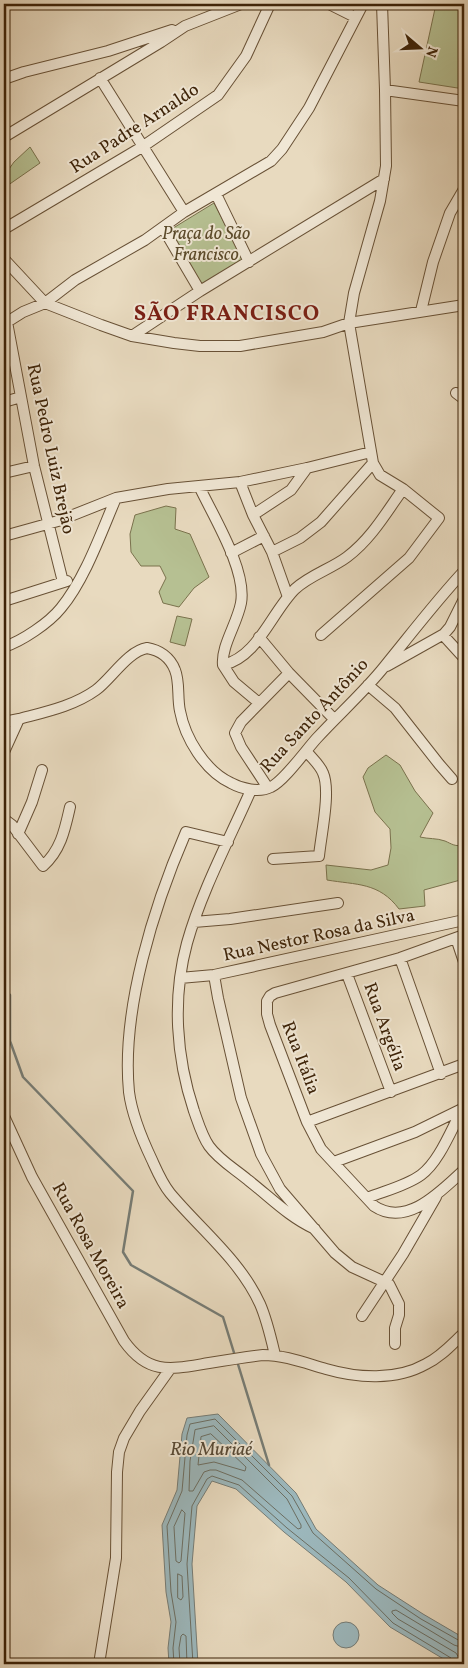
<svg xmlns="http://www.w3.org/2000/svg" width="468" height="1668" font-family="Vollkorn,serif">
<style>
.green{fill:#b6c092;stroke:#7a724d}
.water{fill:#9cb8bd;stroke:#767c75}
.lines{fill:none;stroke-linecap:round;stroke-linejoin:round}
.shore{stroke:#6c6e62;stroke-width:1}
.stream{stroke:#767c75;stroke-width:2.5}
.street-casing{stroke:#685136;stroke-width:12}
.street{stroke:#f0e7d5;stroke-width:10}
.labels{text-anchor:middle;dominant-baseline:central;stroke-width:4;stroke-linejoin:round;paint-order:stroke}
.street-label{font-size:18px;fill:#3d2308;stroke:#f0e7d5}
.park-label{font-size:18px;font-style:italic;fill:#5b4a2a;stroke:#f0e7d5}
.water-label{font-size:19px;font-style:italic;fill:#554835;stroke:#f0e7d5}
.district-label{font-size:22px;font-weight:bold;letter-spacing:1px;fill:#7a1f14;stroke:#f0e7d5}
</style>
<rect width="100%" height="100%" fill="#e8dabf"/>
<filter id="stains"><feTurbulence type="fractalNoise" baseFrequency=".004" numOctaves="4"/><feColorMatrix values="0 0 0 0 .2 0 0 0 0 .09 0 0 0 0 .02 0 0 0 .5 -.17"/></filter>
<radialGradient id="worn" r=".72"><stop offset=".6" stop-color="#630" stop-opacity="0"/><stop offset="1" stop-color="#630" stop-opacity=".3"/></radialGradient>
<path class="green" d="M 436,4 L 448,4 L 464,8 L 464,89 L 419,82 Z
M 30,147 L 40,163 L 4,188 L 4,176 L 14,162 Z
M 214,203 L 243,259 L 200,286 L 170,230 Z
M 166,506 L 176,508 L 175,529 L 190,534 L 209,577 L 194,588 L 179,607 L 163,603 L 159,592 L 166,578 L 160,566 L 141,566 L 131,552 L 130,534 L 135,515 Z
M 177,616 L 192,619 L 185,646 L 170,642 Z
M 386,755 L 400,765 L 415,791 L 433,813 L 420,837 C 428,839 437,838 445,841 C 452,844 455,847 464,845 L 464,879 L 424,890 L 425,906 L 399,909 C 379,882 356,885 327,880 L 326,865 L 371,870 L 388,865 L 391,848 L 390,829 L 375,812 L 363,777 L 368,768 Z"/>
<path class="water" d="M 218,1414 L 296,1493 L 316,1529 L 378,1585 L 423,1614 L 464,1638 L 464,1664 L 452,1664 L 390,1627 L 346,1582 L 284,1532 L 236,1489 L 212,1481 L 197,1506 L 192,1564 L 198,1664 L 169,1664 L 168,1648 L 171,1622 L 166,1592 L 162,1525 L 177,1490 L 182,1434 L 187,1418 Z
M333 1635a13 13 0 1 1 26 0a13 13 0 1 1-26 0Z"/>
<g class="lines">
<path class="shore" d="M 214,1426 L 287,1499 L 301,1525 L 301,1528 L 298,1529 L 291,1523 L 242,1480 L 216,1470 L 210,1470 L 204,1472 L 193,1491 L 189,1491 L 190,1461 L 195,1430 Z
M 211,1434 L 246,1467 L 245,1471 L 214,1462 L 198,1465 L 201,1437 Z
M 182,1510 L 185,1513 L 181,1561 L 179,1563 L 176,1561 L 174,1527 Z
M 178,1574 L 182,1576 L 183,1597 L 181,1600 L 178,1598 Z
M 174,1664 L 173,1648 L 176,1622 L 171,1592 L 167,1526 L 182,1491 L 187,1435 L 190,1424 L 215,1419 L 292,1496 L 313,1533 L 376,1589 L 421,1619 L 460,1641 L 464,1642
M 180,1664 L 179,1648 L 181,1636 L 183,1634 L 186,1636 L 187,1664
M 193,1664 L 187,1564 L 192,1506 L 207,1479 L 212,1476 L 239,1485 L 287,1528 L 349,1578 L 393,1623 L 451,1658 L 454,1664
M 460,1664 L 459,1658 L 456,1653 L 398,1619 L 392,1613 L 392,1611 L 396,1610 L 454,1645 L 464,1648"/>
<path class="stream" d="M 4,990 L 10,995 L 10,1041 L 23,1077 L 133,1191 L 123,1252 L 131,1265 L 223,1317 L 235,1356
M 237,1361 L 269,1465"/>
<defs>
<path id="street" d="M 329,4 L 355,17
M 100,78 L 184,212
M 4,79 L 24,72 L 108,51 L 172,30
M 385,90 L 464,101
M 4,137 L 161,42 L 185,26 L 241,4
M 216,194 L 249,262
M 163,228 L 200,291
M 4,229 L 142,147 L 218,95 L 246,56 L 270,4
M 4,259 L 45,303 L 101,325 L 132,336 L 174,343 L 200,346 L 240,346 L 323,332 L 349,323 L 464,305
M 421,311 L 433,262 L 450,213 L 464,189
M 7,322 L 34,466 L 63,582
M 4,324 L 23,312 L 45,303 L 75,280 L 145,240 L 184,212 L 271,161 L 282,149 L 309,108 L 363,4
M 132,336 L 200,291 L 384,179
M 456,393 L 464,399
M 4,402 L 21,397
M 4,473 L 34,466
M 240,482 L 253,515 L 272,552 L 288,597
M 199,486 C 213,516 247,570 241,603 C 237,624 221,646 223,665 L 234,682 L 259,703
M 253,515 L 291,490 L 307,468
M 4,536 L 58,521 L 116,498 L 168,489 L 240,482 L 307,468 L 371,452
M 272,552 L 300,538 L 321,522 L 373,463 L 349,323 L 354,293 L 380,201 L 386,166 L 385,90 L 382,4
M 231,553 L 264,536
M 4,601 L 67,581
M 321,635 L 409,558 L 439,518 L 403,489 L 380,475 L 373,463
M 443,635 L 464,658
M 259,637 L 289,673 L 334,719
M 4,647 C 22,641 49,623 61,608 C 85,579 101,533 116,498
M 223,665 C 258,657 271,613 295,589 C 310,575 331,569 347,557 C 371,539 386,513 403,489
M 387,666 L 444,634 L 450,627 L 464,599
M 368,685 L 395,708 L 439,764 L 452,779
M 4,722 L 19,719
M 4,752 L 19,719 C 45,712 74,706 96,690 C 111,679 128,651 147,648 C 159,650 170,657 175,670 C 180,682 177,698 180,711 C 185,738 205,771 231,783 C 242,789 259,793 271,787 C 284,781 306,750 317,738 C 339,714 364,692 384,667 C 411,634 436,601 464,571
M 268,788 L 241,747 L 235,733 L 241,722 L 289,673
M 251,790 C 229,840 202,890 187,943 C 172,998 176,1057 194,1111 C 198,1122 202,1136 209,1146 C 219,1160 235,1169 248,1180 C 271,1198 289,1217 315,1229
M 4,819 L 12,825 L 43,866 C 61,850 65,829 70,807
M 18,834 L 32,802 L 42,770
M 228,842 L 186,832 C 154,906 121,1010 129,1092 C 132,1115 142,1139 152,1160 C 157,1171 162,1183 170,1193 C 200,1229 240,1260 260,1304 C 267,1320 271,1338 275,1355
M 273,859 L 319,856 C 321,835 331,791 323,773 C 320,765 312,758 306,751
M 194,922 L 230,919 L 338,903
M 464,935 L 400,958 L 275,993 L 270,996 L 267,1001 L 267,1014 L 270,1025 L 307,1122 L 321,1149 L 374,1206 C 407,1228 441,1191 464,1170
M 456,938 L 464,962
M 400,958 L 441,1074
M 347,974 L 391,1092
M 214,975 L 218,998 L 241,1098 L 261,1154 L 280,1189 L 335,1253 L 352,1267 L 389,1284 L 399,1304 L 399,1315 L 395,1328 L 395,1344
M 180,978 L 214,975 L 464,920
M 4,1116 L 32,1177 L 124,1341 C 149,1376 172,1369 209,1363 C 227,1360 245,1357 263,1355 C 284,1355 305,1363 326,1369 C 357,1378 396,1381 426,1364 C 441,1357 452,1344 464,1333
M 307,1122 L 464,1064
M 334,1162 L 415,1132 L 464,1108
M 367,1198 C 384,1191 406,1186 421,1175 C 439,1162 451,1130 462,1110
M 362,1316 L 403,1254 L 436,1197
M 99,1664 L 116,1558 L 117,1472 L 119,1452 L 124,1438 L 140,1411 L 170,1369"/>
</defs>
<use href="#street" class="street-casing"/>
<use href="#street" class="street"/>
</g>
<g class="labels">
<g class="street-label">
<text transform="translate(135 129) rotate(-33)">Rua Padre Arnaldo</text>
<text transform="translate(50 449) rotate(78)">Rua Pedro Luiz Brejão</text>
<text transform="translate(315 716) rotate(-47)">Rua Santo Antônio</text>
<text transform="translate(319 936) rotate(-12)">Rua Nestor Rosa da Silva</text>
<text transform="translate(384 1027) rotate(70)">Rua Argélia</text>
<text transform="translate(300 1058) rotate(69)">Rua Itália</text>
<text transform="translate(90 1246) rotate(61)">Rua Rosa Moreira</text>
</g>
<g class="park-label">
<text x="206" y="234">Praça do São<tspan x="206" dy="21">Francisco</tspan></text>
</g>
<g class="water-label">
<text x="211" y="1450">Rio Muriaé</text>
</g>
<g class="district-label">
<text x="227" y="314">SÃO FRANCISCO</text>
</g>
</g>
<rect width="468" height="1668" fill="none" stroke="#e8dabf" stroke-width="20"/>
<rect x="5" y="5" width="458" height="1658" fill="none" stroke="#3d2308" stroke-width="2.5"/>
<rect x="10" y="10" width="448" height="1648" fill="none" stroke="#3d2308"/>
<g transform="translate(420 48) rotate(109)" stroke="#f0e7d5" stroke-width="4" paint-order="stroke">
<path d="M0-4L9 19L0 12L-9 19Z" fill="#3d2308"/>
<text y="-8" font-size="14" font-weight="bold" text-anchor="middle" fill="#3d2308">N</text>
</g>
<rect width="100%" height="100%" filter="url(#stains)"/>
<rect width="100%" height="100%" fill="url(#worn)"/>
</svg>
